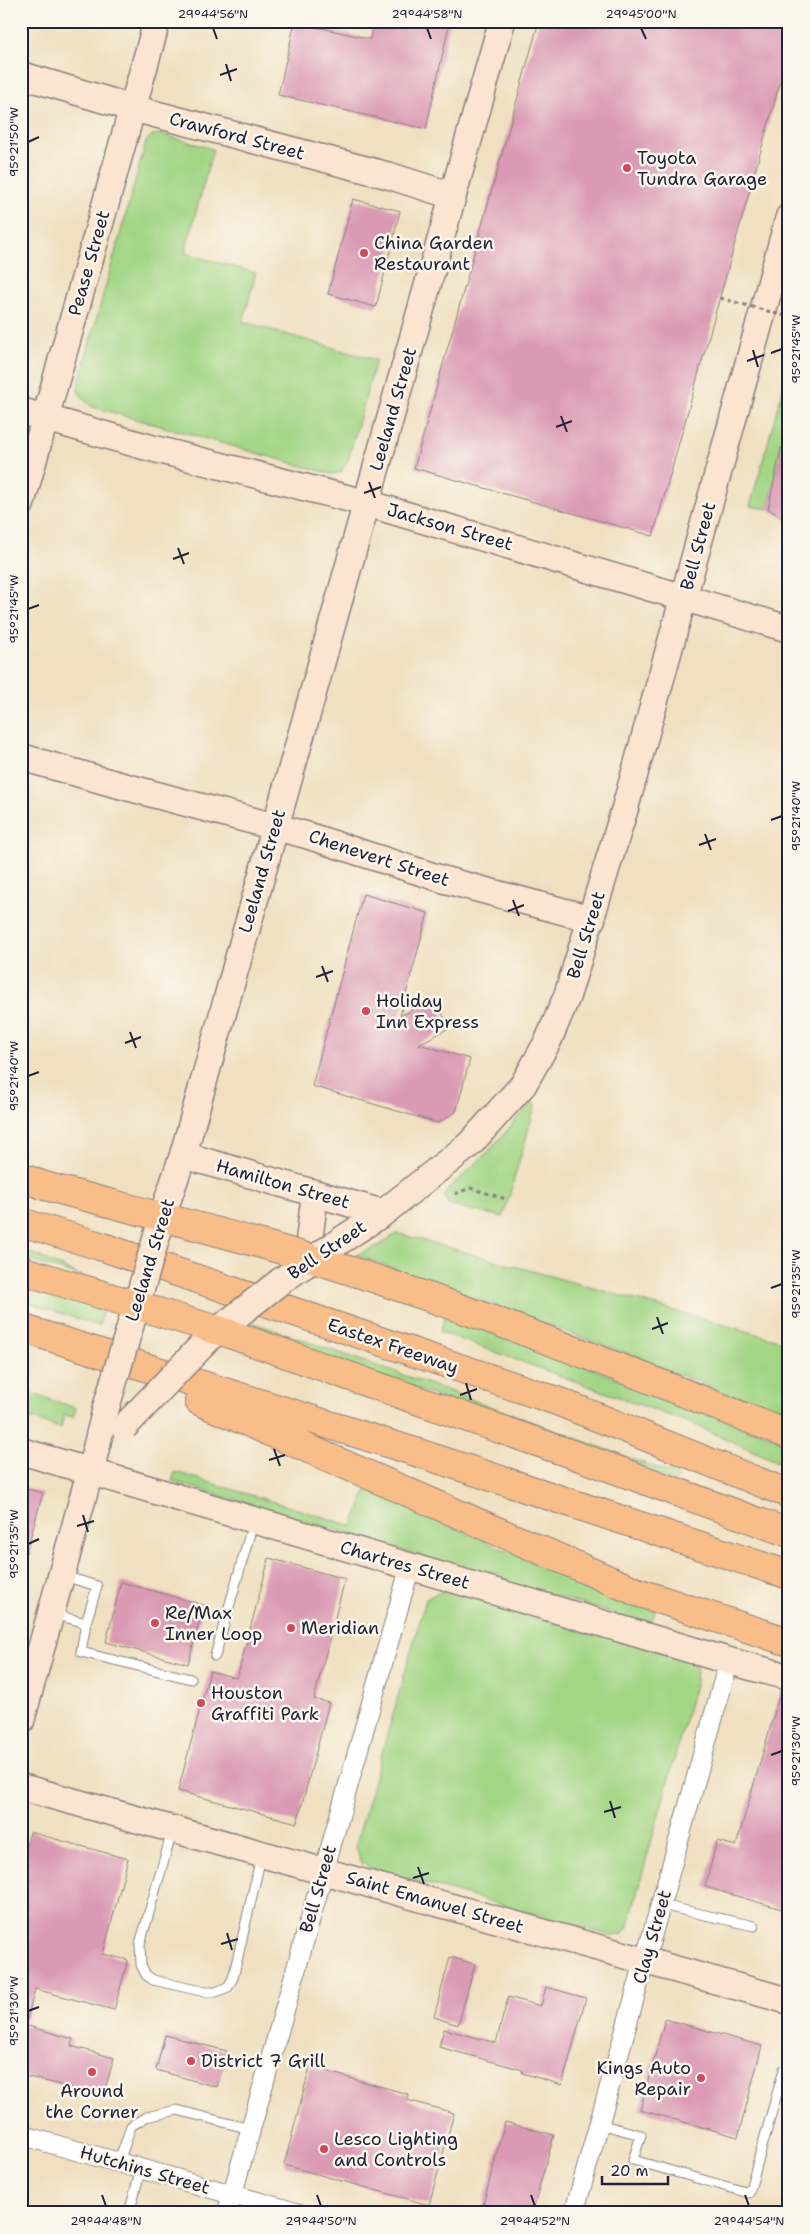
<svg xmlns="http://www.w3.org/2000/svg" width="810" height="2234" font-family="'Shantell Sans',sans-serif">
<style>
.green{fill:#a2d584;stroke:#627c60}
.building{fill:#da9ab4}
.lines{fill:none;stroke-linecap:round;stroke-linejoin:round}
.lane-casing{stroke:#89817e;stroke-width:11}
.street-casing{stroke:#89817e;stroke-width:21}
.secondary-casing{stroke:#89817e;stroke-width:29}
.highway-casing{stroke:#89817e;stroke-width:30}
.path{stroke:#89817e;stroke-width:3;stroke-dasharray:4 4;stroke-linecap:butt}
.lane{stroke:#fff;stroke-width:9}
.street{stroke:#fff;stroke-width:19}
.secondary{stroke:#fce5d0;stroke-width:26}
.highway{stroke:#f8bd89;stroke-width:28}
.secondary-bridge-casing{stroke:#89817e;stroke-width:29;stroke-linecap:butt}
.highway-bridge-casing{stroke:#89817e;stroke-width:30;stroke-linecap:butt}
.path-bridge{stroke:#89817e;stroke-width:3;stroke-dasharray:4 4;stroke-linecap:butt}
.secondary-bridge{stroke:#fce5d0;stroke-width:26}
.highway-bridge{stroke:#f8bd89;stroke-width:28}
.ticks{fill:none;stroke:#22223b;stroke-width:2}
.poi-dot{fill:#d1495b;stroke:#fbf7ec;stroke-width:2}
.labels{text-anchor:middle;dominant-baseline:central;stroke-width:5;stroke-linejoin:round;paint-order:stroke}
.street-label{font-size:18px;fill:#22223b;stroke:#fbf7ec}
.poi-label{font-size:18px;fill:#22223b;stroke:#fbf7ec;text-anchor:start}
.neatline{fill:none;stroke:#22223b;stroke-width:2}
.ticks-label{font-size:12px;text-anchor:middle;fill:#22223b}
</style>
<rect width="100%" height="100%" fill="#fbf7ec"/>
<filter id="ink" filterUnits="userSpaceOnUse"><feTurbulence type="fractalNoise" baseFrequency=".02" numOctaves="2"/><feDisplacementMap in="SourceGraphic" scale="10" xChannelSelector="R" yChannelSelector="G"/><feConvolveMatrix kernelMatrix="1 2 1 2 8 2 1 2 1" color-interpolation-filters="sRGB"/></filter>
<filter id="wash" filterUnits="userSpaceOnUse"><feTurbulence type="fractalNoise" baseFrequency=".0096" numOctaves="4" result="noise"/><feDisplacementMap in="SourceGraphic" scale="20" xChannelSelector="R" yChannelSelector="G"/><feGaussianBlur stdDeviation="1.12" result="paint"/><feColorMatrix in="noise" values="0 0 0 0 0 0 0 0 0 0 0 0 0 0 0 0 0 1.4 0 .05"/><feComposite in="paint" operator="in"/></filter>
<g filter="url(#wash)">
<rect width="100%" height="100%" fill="#f0e0c1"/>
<path class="green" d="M 161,134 L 213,149 L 185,253 L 256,273 L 243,322 L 376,360 L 348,460 L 341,472 L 331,474 L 93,407 L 85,401 L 78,391 L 79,381 L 146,142 L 152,135 Z
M 789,368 L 789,411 L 768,509 L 750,506 Z
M 531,1103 L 535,1104 L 535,1107 L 503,1217 L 449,1205 L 444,1196 L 449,1188 L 489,1151 Z
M 397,1233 L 789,1343 L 789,1419 L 638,1358 L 356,1255 L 380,1245 Z
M 21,1248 L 83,1277 L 21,1258 Z
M 21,1282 L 103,1310 L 99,1326 L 21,1300 Z
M 446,1314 L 789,1443 L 789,1467 L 695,1425 L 440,1332 Z
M 254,1323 L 449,1391 L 678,1476 L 676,1482 L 247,1329 Z
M 21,1390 L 76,1408 L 73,1417 L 64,1415 L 61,1428 L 21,1416 Z
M 175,1472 L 353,1526 L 367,1488 L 509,1552 L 655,1611 L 651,1625 L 172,1481 Z
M 445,1591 L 458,1593 L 694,1661 L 697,1670 L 696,1681 L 627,1929 L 621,1935 L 612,1936 L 602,1933 L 370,1868 L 362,1863 L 355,1847 L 426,1599 L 435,1594 Z"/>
<g id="blocks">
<path class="building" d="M 374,21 L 450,21 L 426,129 L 278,95 L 295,22 L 370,39 Z
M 539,21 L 789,21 L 789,50 L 653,536 L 414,468 Z
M 353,199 L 400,211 L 376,307 L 328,294 Z
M 781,448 L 789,448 L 789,521 L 768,509 Z
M 363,894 L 428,913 L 400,1016 L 435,999 L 449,1028 L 419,1044 L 470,1059 L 456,1112 L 438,1123 L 312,1086 Z
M 21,1487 L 43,1493 L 26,1553 L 21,1552 Z
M 269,1558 L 345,1579 L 314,1699 L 329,1703 L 297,1823 L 178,1791 L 210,1671 L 237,1678 Z
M 121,1582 L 204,1605 L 188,1664 L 106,1642 Z
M 781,1690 L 789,1692 L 789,1897 L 785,1910 L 705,1887 L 717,1841 L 736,1846 Z
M 30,1832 L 128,1859 L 103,1954 L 128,1960 L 114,2010 L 35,1989 L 27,2020 L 21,2019 L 21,1866 Z
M 450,1957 L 475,1964 L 458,2025 L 434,2017 Z
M 546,1987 L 586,1998 L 562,2085 L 522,2073 L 523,2070 L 439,2047 L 444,2029 L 496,2043 L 508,1997 L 541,2006 Z
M 665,2019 L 762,2046 L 738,2137 L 640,2110 Z
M 21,2024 L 73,2039 L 71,2046 L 114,2058 L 103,2096 L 21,2075 Z
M 165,2035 L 227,2051 L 217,2087 L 156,2070 Z
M 310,2067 L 408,2094 L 407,2100 L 454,2113 L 429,2205 L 284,2165 Z
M 505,2122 L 554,2135 L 532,2213 L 481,2213 Z"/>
</g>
</g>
<g filter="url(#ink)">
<use href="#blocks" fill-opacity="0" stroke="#89817e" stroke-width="1"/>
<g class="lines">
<defs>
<path id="lane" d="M 53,1614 L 86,1623 L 97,1586 L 64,1576
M 86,1623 L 81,1652 L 191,1679
M 215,1656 L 253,1523
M 172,1832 L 140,1944 L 141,1965 L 146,1975 L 153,1980 L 205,1992 L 216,1992 L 228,1987 L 233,1978 L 261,1857
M 661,1905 L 754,1926
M 599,2124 L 641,2135 L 633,2160 L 749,2193 L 784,2069 L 789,2070
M 119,2162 L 131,2126 L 146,2117 L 177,2110 L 250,2129
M 129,2213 L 141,2169"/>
<path id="street" d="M 21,2135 L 298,2213
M 227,2213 L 410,1567
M 574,2213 L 729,1661"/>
<path id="secondary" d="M 21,75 L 132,108 L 390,176 L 453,196
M 21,411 L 147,447 L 366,503 L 789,629
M 21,504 L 157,21
M 21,757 L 108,782 L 306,835 L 445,880 L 592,919
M 183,1155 L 383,1213
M 166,1205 L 183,1155 L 502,21
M 343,1239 L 383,1213 L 470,1144 L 523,1085 L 548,1041 L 567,996 L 625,808 L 789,217
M 306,1264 L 315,1194
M 21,1451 L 729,1661 L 789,1677
M 21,1721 L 90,1472 L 106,1408
M 21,1787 L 789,2001"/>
<path id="highway" d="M 21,1177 L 45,1186
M 21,1222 L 100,1246 L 557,1401 L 789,1494
M 21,1328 L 425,1455 L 789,1575
M 411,1398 L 603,1465 L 789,1533
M 199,1401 L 637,1592 L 789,1642"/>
</defs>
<use href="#lane" class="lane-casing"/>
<use href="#street" class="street-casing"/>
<use href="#secondary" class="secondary-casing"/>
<use href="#highway" class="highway-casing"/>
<path class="path" d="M 455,1194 L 470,1188 L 506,1199"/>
<use href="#lane" class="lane"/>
<use href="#street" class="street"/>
<use href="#secondary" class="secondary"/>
<use href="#highway" class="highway"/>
<defs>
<path id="secondary-bridge" d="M 106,1408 L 166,1205
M 124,1427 L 212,1335 L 282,1280 L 343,1239"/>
<path id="highway-bridge" d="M 45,1186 C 164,1218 285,1247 402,1288 C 532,1332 661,1383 789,1435
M 21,1270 L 230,1334 L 411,1398"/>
</defs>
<use href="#secondary-bridge" class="secondary-bridge-casing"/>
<use href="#highway-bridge" class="highway-bridge-casing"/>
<path class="path-bridge" d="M 720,298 L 789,317"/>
<use href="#secondary-bridge" class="secondary-bridge"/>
<use href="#highway-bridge" class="highway-bridge"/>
</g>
</g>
<path class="ticks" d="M 213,28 L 217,39M 427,28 L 431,39M 641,28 L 646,39M 226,64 L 231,81M 220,75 L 237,69M 28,142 L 39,137M 753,350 L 758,367M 771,353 L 782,349M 747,361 L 764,355M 561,416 L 567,432M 556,427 L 572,421M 369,482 L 375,498M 364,493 L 381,487M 178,548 L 184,564M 173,559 L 189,553M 28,609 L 39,605M 771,820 L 782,816M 705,834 L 711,850M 699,845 L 716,839M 513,900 L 519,916M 508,911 L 524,905M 322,966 L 328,982M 316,977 L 333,971M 130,1032 L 136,1048M 125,1043 L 141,1037M 28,1076 L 39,1072M 771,1288 L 782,1284M 657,1317 L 663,1334M 652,1329 L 668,1323M 466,1383 L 471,1400M 460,1395 L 477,1389M 274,1449 L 280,1466M 269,1460 L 285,1455M 83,1515 L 88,1532M 77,1526 L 94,1521M 28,1544 L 39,1539M 771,1755 L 782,1751M 610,1801 L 615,1818M 604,1812 L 621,1807M 418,1867 L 424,1884M 413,1878 L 429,1873M 227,1933 L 232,1950M 221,1944 L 238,1939M 28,2011 L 39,2007M 102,2195 L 106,2206M 317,2195 L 321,2206M 531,2195 L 535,2206M 745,2195 L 749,2206"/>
<g class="poi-dot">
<circle cx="627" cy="168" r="5"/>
<circle cx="364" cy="253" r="5"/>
<circle cx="366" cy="1011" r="5"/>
<circle cx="155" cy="1623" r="5"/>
<circle cx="291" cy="1628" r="5"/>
<circle cx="201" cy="1703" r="5"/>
<circle cx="191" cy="2061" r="5"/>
<circle cx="92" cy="2072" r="5"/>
<circle cx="701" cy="2078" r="5"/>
<circle cx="324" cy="2149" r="5"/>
</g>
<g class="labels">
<g class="street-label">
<text transform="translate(237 136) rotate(15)">Crawford Street</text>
<text transform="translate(89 263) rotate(-74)">Pease Street</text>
<text transform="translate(393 409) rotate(-74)">Leeland Street</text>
<text transform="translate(450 527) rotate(16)">Jackson Street</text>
<text transform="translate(698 546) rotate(-75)">Bell Street</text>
<text transform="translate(379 858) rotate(18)">Chenevert Street</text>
<text transform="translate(262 871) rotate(-74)">Leeland Street</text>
<text transform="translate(586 935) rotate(-73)">Bell Street</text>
<text transform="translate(283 1184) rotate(16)">Hamilton Street</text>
<text transform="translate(327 1250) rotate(-34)">Bell Street</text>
<text transform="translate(150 1260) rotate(-73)">Leeland Street</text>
<text transform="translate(393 1346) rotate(19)">Eastex Freeway</text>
<text transform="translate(405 1565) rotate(16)">Chartres Street</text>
<text transform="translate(318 1889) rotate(-74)">Bell Street</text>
<text transform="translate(435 1902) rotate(16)">Saint Emanuel Street</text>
<text transform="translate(652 1937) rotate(-74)">Clay Street</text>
<text transform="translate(145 2170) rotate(16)">Hutchins Street</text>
</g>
<g class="poi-label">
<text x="637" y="158">Toyota<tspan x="637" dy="21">Tundra Garage</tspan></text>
<text x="374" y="243">China Garden<tspan x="374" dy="21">Restaurant</tspan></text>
<text x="376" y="1001">Holiday<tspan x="376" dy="21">Inn Express</tspan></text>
<text x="165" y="1613">Re/Max<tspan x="165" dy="21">Inner Loop</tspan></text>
<text x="301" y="1628">Meridian</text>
<text x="211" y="1693">Houston<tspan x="211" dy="21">Graffiti Park</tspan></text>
<text x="201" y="2061">District 7 Grill</text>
<text x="691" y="2068" text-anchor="end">Kings Auto<tspan x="691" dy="21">Repair</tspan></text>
<text x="92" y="2091" text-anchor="middle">Around<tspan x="92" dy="21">the Corner</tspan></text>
<text x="334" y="2139">Lesco Lighting<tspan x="334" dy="21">and Controls</tspan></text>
</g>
</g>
<rect width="810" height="2234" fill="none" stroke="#fbf7ec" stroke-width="55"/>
<path d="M602 2176v8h66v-8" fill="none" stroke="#22223b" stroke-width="2.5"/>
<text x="610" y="2176" font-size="15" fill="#22223b" stroke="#fbf7ec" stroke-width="4" paint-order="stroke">20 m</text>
<rect x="28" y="28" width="754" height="2178" class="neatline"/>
<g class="ticks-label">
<text x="213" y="18">29°44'56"N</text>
<text x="427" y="18">29°44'58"N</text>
<text x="641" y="18">29°45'00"N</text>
<text transform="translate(14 142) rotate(-90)" y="4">95°21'50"W</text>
<text transform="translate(796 349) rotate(-90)" y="4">95°21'45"W</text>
<text transform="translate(14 609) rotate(-90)" y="4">95°21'45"W</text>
<text transform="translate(796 816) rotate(-90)" y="4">95°21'40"W</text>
<text transform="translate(14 1076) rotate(-90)" y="4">95°21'40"W</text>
<text transform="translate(796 1284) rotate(-90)" y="4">95°21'35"W</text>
<text transform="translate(14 1544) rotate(-90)" y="4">95°21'35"W</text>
<text transform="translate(796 1751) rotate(-90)" y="4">95°21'30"W</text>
<text transform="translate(14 2011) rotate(-90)" y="4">95°21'30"W</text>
<text x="106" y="2225">29°44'48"N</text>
<text x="321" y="2225">29°44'50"N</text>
<text x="535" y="2225">29°44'52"N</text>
<text x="749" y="2225">29°44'54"N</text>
</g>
</svg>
